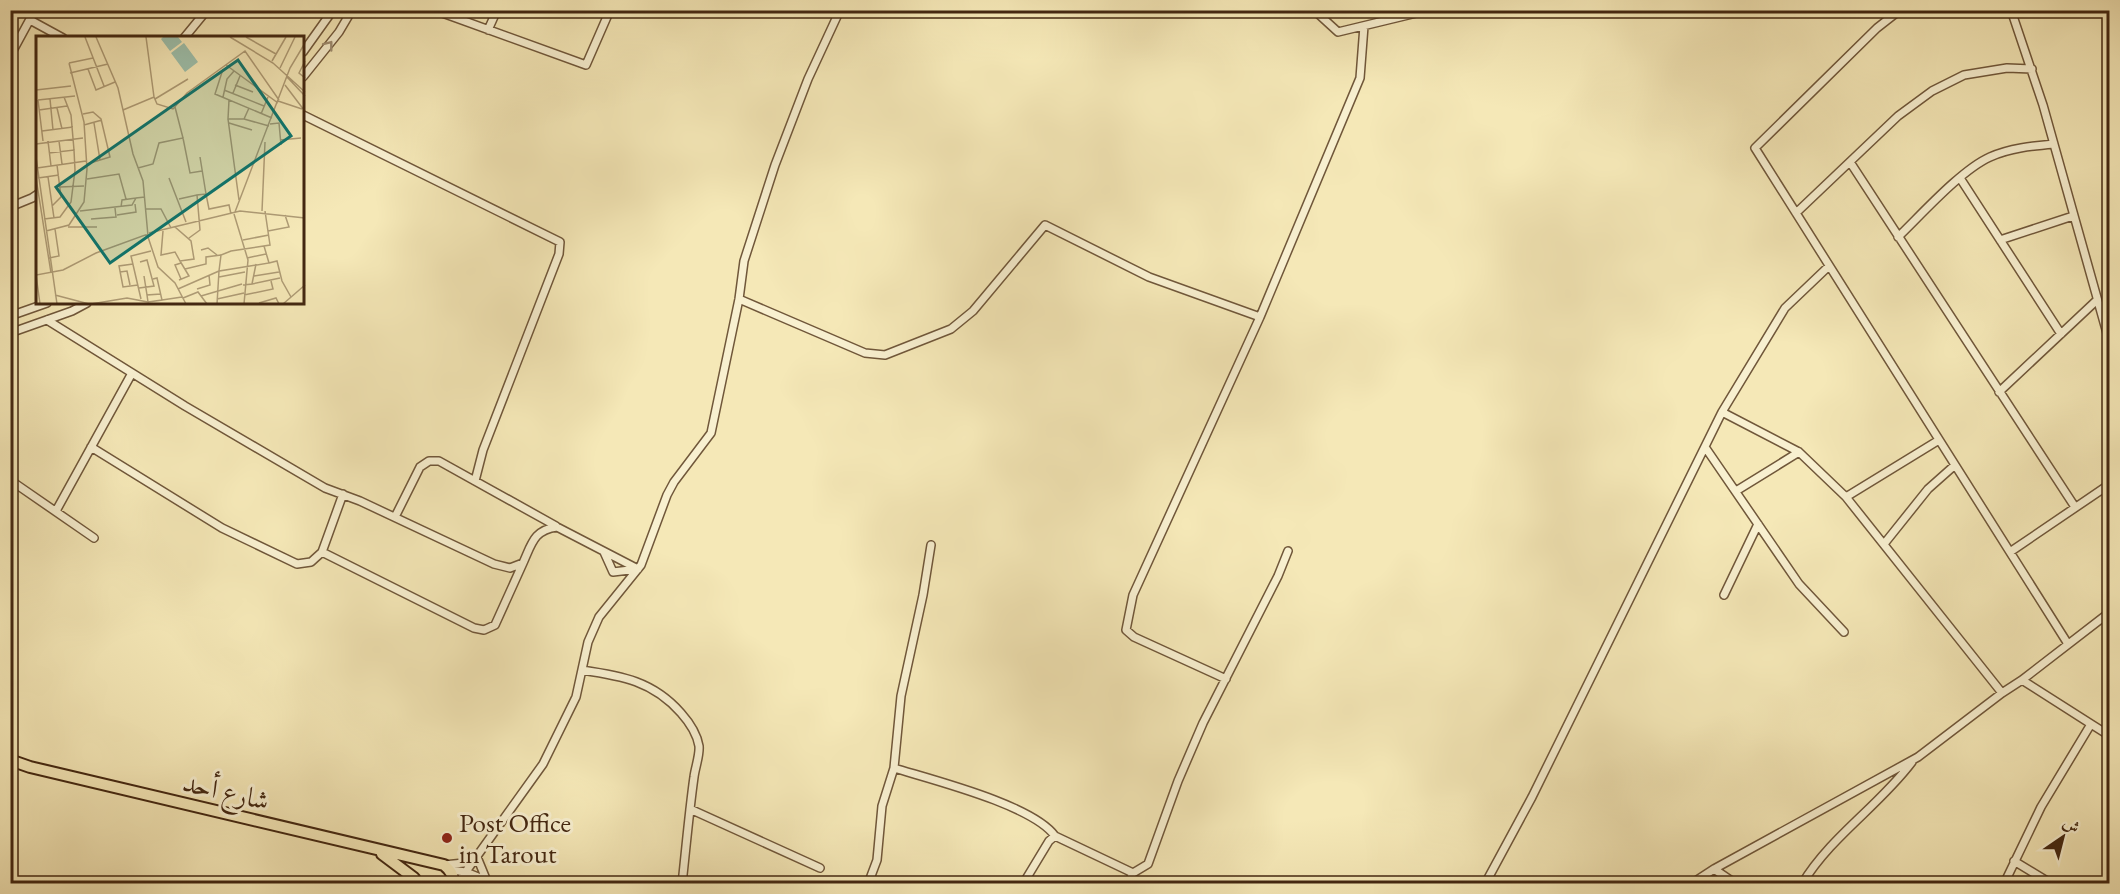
<svg xmlns="http://www.w3.org/2000/svg" width="2120" height="894" font-family="'EB Garamond',Amiri,serif">
<style>
.lines{fill:none;stroke-linecap:round;stroke-linejoin:round}
.street-casing{stroke:#70573a;stroke-width:10}
.primary-casing{stroke:#432711;stroke-width:14}
.street{stroke:#f8f0d0;stroke-width:7}
.primary{stroke:#f5e8b7;stroke-width:10}
.oneway{stroke:#9e8c70}
.poi-dot{fill:#8f2418;stroke:#f8f0d0;stroke-width:2}
.labels{text-anchor:middle;dominant-baseline:central;stroke-width:6;stroke-linejoin:round;paint-order:stroke}
.street-label{font-size:27px;fill:#432711;stroke:#f8f0d0}
.poi-label{font-size:27px;fill:#432711;stroke:#f8f0d0;text-anchor:start}
.inset-road{fill:none;stroke:#ae9b75;stroke-width:1.5}
.view{fill:#0f766e;fill-opacity:0.15;stroke:#0f766e;stroke-width:3}
.inset-edge{fill:none;stroke:#432711;stroke-width:3}
</style>
<rect width="100%" height="100%" fill="#f5e8b7"/>
<filter id="stains"><feTurbulence type="fractalNoise" baseFrequency=".00333" numOctaves="4"/><feColorMatrix values="0 0 0 0 .2 0 0 0 0 .09 0 0 0 0 .02 0 0 0 .5 -.17"/></filter>
<radialGradient id="worn" r=".72"><stop offset=".6" stop-color="#630" stop-opacity="0"/><stop offset="1" stop-color="#630" stop-opacity=".3"/></radialGradient>
<g class="lines">
<defs>
<path id="street" d="M 434,10 L 586,65 L 610,10
M 1314,10 L 1338,32 L 1429,10
M 1900,10 L 1877,28 L 1755,148 L 2068,644
M 2011,10 L 2043,105 L 2110,344
M 30,20 L 63,38
M 488,30 L 497,10
M 184,38 L 207,10
M 303,52 L 333,10
M 10,56 L 35,10
M 303,77 L 339,32 L 352,10
M 303,115 L 560,242 L 559,254 L 483,450 L 475,481
M 1850,162 L 2075,507
M 1960,178 L 2061,334
M 10,207 L 32,198 L 38,194
M 1796,213 L 1898,116 L 1932,91 L 1964,75 L 2007,68 L 2032,69
M 1898,237 C 1922,214 1961,170 1990,157 C 2010,148 2032,146 2054,144
M 2000,240 L 2073,216
M 1829,266 L 1785,308 L 1722,412 L 1799,452 L 1846,497 L 1939,440
M 739,299 L 865,353 L 885,355 L 951,329 L 973,311 L 1045,225 L 1149,277 L 1260,317 L 1360,78 L 1364,26
M 10,316 L 47,303
M 47,320 L 185,406 L 325,488 L 360,501 L 494,564 L 510,568 L 523,563 C 532,543 534,530 557,527 L 638,569
M 10,333 L 72,311 L 87,303
M 1999,392 L 2097,300
M 91,447 L 222,528 L 297,564 L 311,562 L 322,552 L 343,494
M 1705,447 L 1799,584 L 1844,632
M 10,480 L 94,538
M 1736,491 L 1799,452
M 1846,497 L 2002,693
M 56,511 L 132,373
M 395,517 L 420,467 L 429,461 L 439,461 L 556,526
M 1884,544 L 1928,489 L 1955,465
M 322,552 L 474,628 L 484,630 L 495,625 L 523,563
M 604,552 L 613,572 L 638,569
M 2010,552 L 2110,484
M 1724,595 L 1758,524
M 582,670 C 622,676 653,681 681,713 C 689,722 697,734 699,746 C 700,755 695,768 694,777 C 689,813 686,848 682,884
M 1226,679 L 1134,637 L 1126,630 L 1133,595 L 1260,317
M 2091,724 L 2110,736
M 894,768 C 933,780 1033,805 1055,836
M 690,809 L 820,868
M 477,857 L 486,879
M 2014,861 L 2052,884
M 444,865 L 464,863 L 475,858
M 1714,869 L 1736,884
M 450,870 L 466,872 L 495,884
M 1133,873 L 1148,864 L 1178,781 L 1203,723 L 1278,576 L 1288,551
M 457,884 L 543,764 L 576,697 L 588,642 L 599,617 L 641,565 L 667,495 L 674,482 L 711,433 L 739,299 L 744,261 L 775,165 L 808,79 L 840,10
M 868,884 L 877,860 L 882,806 L 894,768 L 901,696 L 923,595 L 931,545
M 1023,884 L 1049,841 L 1055,836 L 1133,873 L 1128,884
M 1485,884 L 1532,797 L 1722,412
M 1691,884 L 1714,869 L 1918,757 L 2002,693 L 2022,680 L 2110,612
M 1802,884 C 1831,836 1879,806 1912,762
M 2004,884 L 2041,807 L 2091,724 L 2022,680"/>
<path id="primary" d="M 10,760 L 30,767 L 444,865 C 450,870 454,875 453,884
M 382,854 L 414,878"/>
</defs>
<use href="#street" class="street-casing"/>
<use href="#primary" class="primary-casing"/>
<use href="#street" class="street"/>
<use href="#primary" class="primary"/>
</g>
<defs><path id="oneway-chevron" d="M-2-3.5L2.5 0L-2 3.5" fill="none" stroke-width="1.6" stroke-linecap="round" stroke-linejoin="round" transform="scale(1.5)"/></defs>
<use class="oneway" href="#oneway-chevron" transform="translate(329 45) rotate(-52)"/>
<circle class="poi-dot" cx="447" cy="838" r="6"/>
<g class="labels">
<g class="street-label">
<text transform="translate(226 791) rotate(13)">شارع أحد</text>
</g>
<g class="poi-label">
<text x="459" y="822">Post Office<tspan x="459" dy="31">in Tarout</tspan></text>
</g>
</g>
<g transform="translate(36 36)">
<rect width="268" height="268" fill="#f5e8b7"/>
<path d="M 127,1 L 142,1 L 146,6 L 134,15 L 125,3 ZM 148,7 L 162,26 L 149,36 L 135,17 Z" fill="#9dc0ac"/>
<path class="inset-road" d="M 49,1 L 68,50M 60,1 L 82,52 L 97,118 L 107,145 L 112,200M 110,1 L 118,61M 194,1 L 237,27 L 269,56M 210,1 L 240,18M 236,25 L 250,1M 269,25 L 263,37 L 269,42M 33,27 L 57,22M 190,29 L 242,67M 244,32 L 259,1M 52,33 L 60,54 L 79,46M 187,33 L 179,58 L 236,82M 34,37 L 72,28M 251,41 L 269,60M 199,49 L 217,56M 249,49 L 268,74M 0,54 L 35,50M 188,54 L 228,70M 197,57 L 204,40M 28,61 L 35,79 L 38,114M 187,61 L 191,43 L 198,35M 14,63 L 17,94M 119,63 L 152,43M 2,64 L 7,105M 2,64 L 39,60M 193,64 L 192,83 L 208,83 L 213,72M 242,65 L 266,73M 21,72 L 26,93M 3,74 L 31,70M 87,74 L 118,61 L 121,68 L 137,73 L 151,57 L 209,15 L 243,64M 47,78 L 57,76 L 65,83 L 74,121 L 51,128M 225,78 L 232,61M 192,83 L 203,164M 208,83 L 233,90M 58,87 L 64,124M 193,87 L 216,94M 234,88 L 243,87 L 245,109M 48,89 L 66,84M 6,95 L 37,91M 147,102 L 154,137 L 166,135M 244,104 L 265,102M 12,105 L 15,130M 23,105 L 26,128M 0,108 L 47,102M 0,121 L 21,268M 164,121 L 170,158M 1,132 L 50,125M 102,132 L 117,128 L 123,107 L 147,102 L 139,71M 12,141 L 18,182M 0,142 L 15,237M 2,142 L 23,139M 133,142 L 150,186M 51,143 L 83,138 L 90,163M 24,151 L 48,150M 143,163 L 161,159M 16,170 L 25,161 L 21,129M 85,171 L 86,164 L 100,162M 110,173 L 125,173 L 135,192M 44,175 L 96,169 L 100,162 L 109,161M 226,175 L 229,106M 199,176 L 254,32 L 269,7M 198,178 L 212,224 L 208,268M 81,179 L 100,176 L 99,168M 8,183 L 24,181 L 35,166 L 39,134 L 38,114 L 13,117M 55,183 L 80,181 L 79,172M 32,191 L 61,191M 10,195 L 33,189 L 48,166 L 51,133 L 48,86 L 33,27M 127,195 L 125,219 L 139,216 L 144,225 L 158,223 L 155,205 L 139,191M 232,195 L 253,191 L 249,179M 113,197 L 204,175 L 269,182M 112,201 L 122,231 L 139,247 L 150,268M 153,202 L 164,194 L 161,159 L 170,158 L 173,173 L 193,169 L 195,178M 207,204 L 233,199M 228,210 L 233,227 L 183,235 L 185,219 L 195,215 L 234,209 L 229,175M 165,214 L 172,212 L 181,219M 13,222 L 23,220 L 19,193M 211,222 L 230,218M 145,227 L 139,229 L 145,243M 233,227 L 241,225 L 246,245 L 255,261M 97,228 L 83,230 L 87,251 L 102,249M 149,233 L 170,228 L 170,221 L 185,219M 84,236 L 91,235 L 94,249M 108,240 L 111,259M 218,240 L 243,236M 183,241 L 209,236M 143,244 L 153,240 L 144,225M 216,248 L 244,242M 207,249 L 216,248 L 220,228M 103,252 L 118,250 L 111,224 L 104,226M 142,253 L 183,235 L 181,268M 161,253 L 174,249 L 173,239M 19,259 L 53,268M 208,259 L 237,253 L 235,245M 165,260 L 206,248M 147,262 L 162,256 L 171,268M 105,263 L 95,220 L 115,215M 181,263 L 208,257M 126,264 L 146,261M 112,266 L 126,264 L 121,242 L 117,243M 223,267 L 240,262 L 243,268M 4,268 L 0,239 L 27,234 L 60,217 L 109,199 L 112,201 L 112,199 L 109,199M 55,268 L 91,262 L 112,266 L 111,259 L 125,258M 247,268 L 269,249"/>
<path class="view" d="M 202,24 L 255,100 L 74,227 L 20,151 Z"/>
<rect width="268" height="268" class="inset-edge"/>
</g>
<rect width="2120" height="894" fill="none" stroke="#f5e8b7" stroke-width="36"/>
<rect x="12" y="12" width="2096" height="870" fill="none" stroke="#432711" stroke-width="3"/>
<rect x="18" y="18" width="2084" height="858" fill="none" stroke="#432711" stroke-width="1.5"/>
<g transform="translate(2063 837) rotate(35)" stroke="#f8f0d0" stroke-width="4.5" paint-order="stroke">
<path d="M0-4.5L10 22L0 15L-10 22Z" fill="#432711"/>
<text y="-9" font-size="16" font-weight="bold" text-anchor="middle" fill="#432711">ش</text>
</g>
<rect width="100%" height="100%" filter="url(#stains)"/>
<rect width="100%" height="100%" fill="url(#worn)"/>
</svg>
